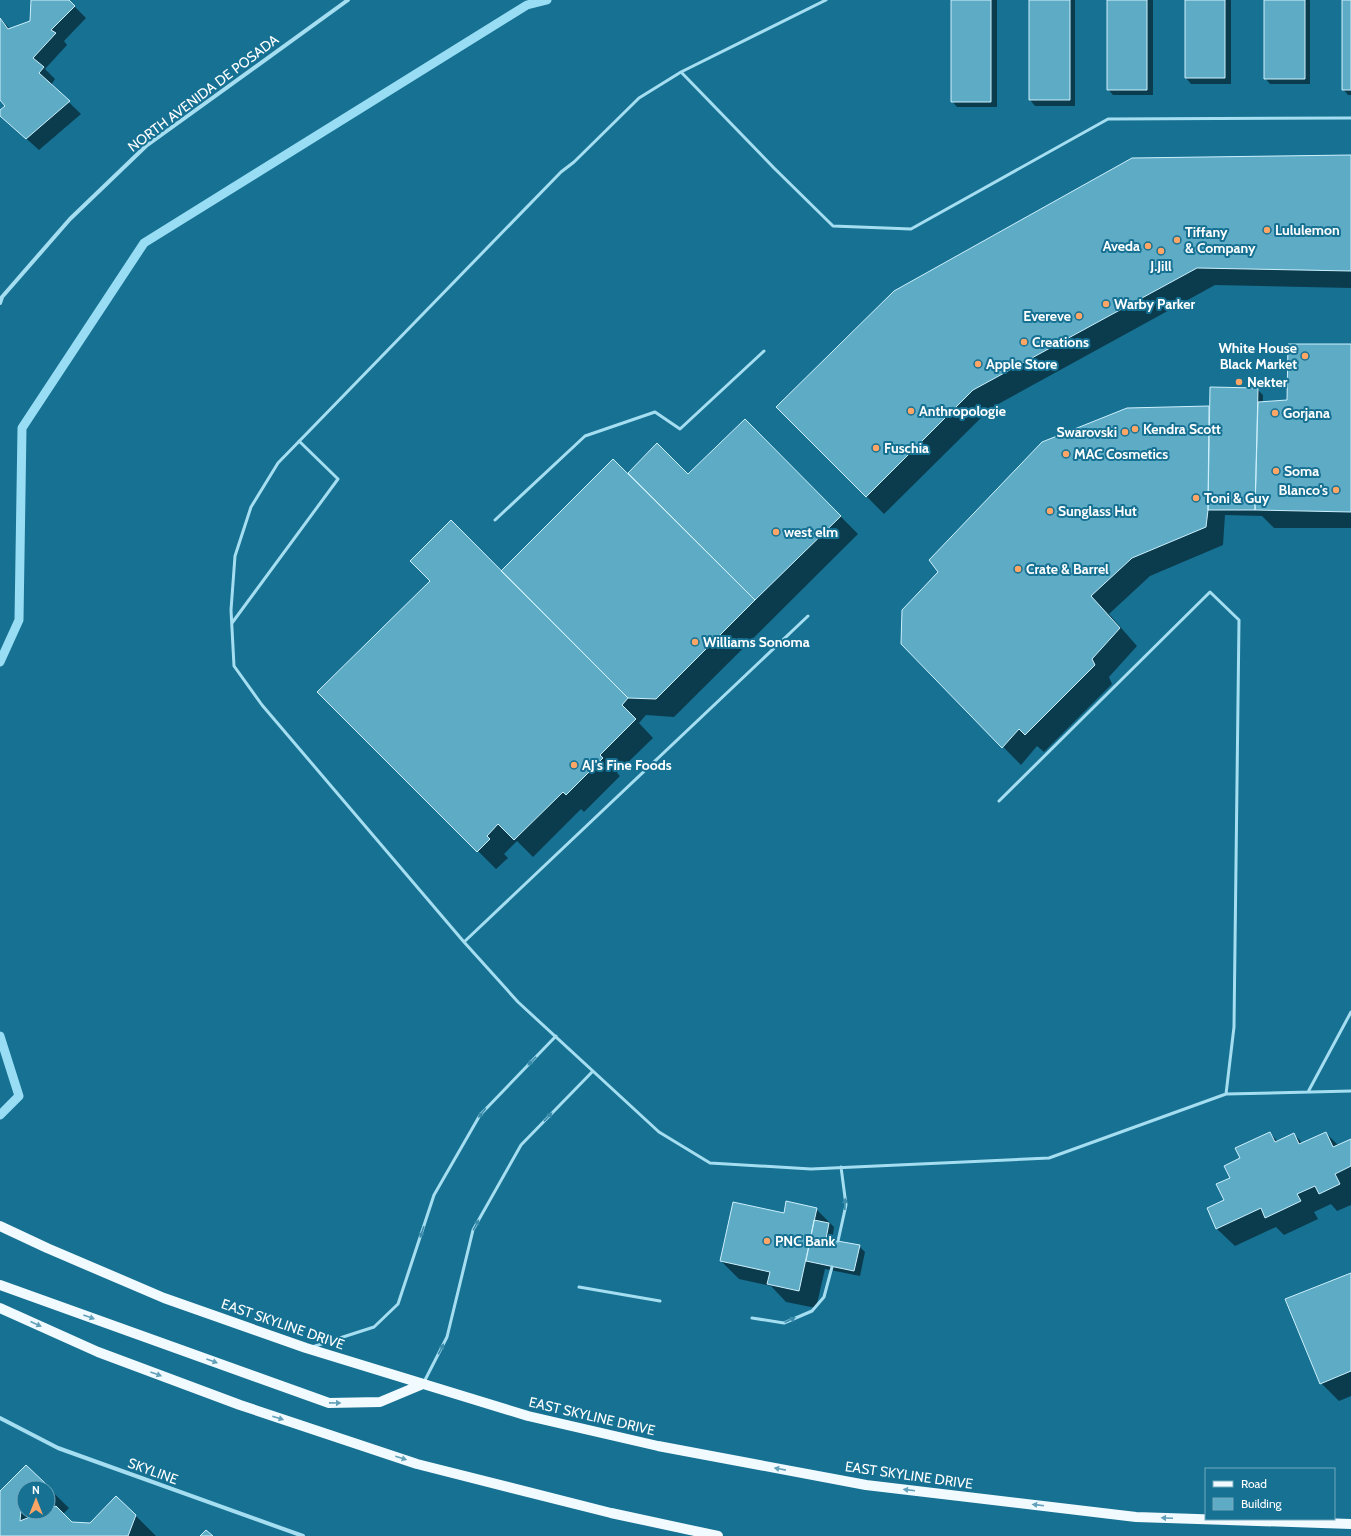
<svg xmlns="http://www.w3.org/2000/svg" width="1351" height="1536" font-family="Cabin,sans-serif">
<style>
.shadow{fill:#0007;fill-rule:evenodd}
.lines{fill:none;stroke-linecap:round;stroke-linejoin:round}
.stream{stroke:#98ddf3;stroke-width:9}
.building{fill:#5eabc6;stroke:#cdf0fc}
.lane{stroke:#a6def1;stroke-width:3}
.street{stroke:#a6def1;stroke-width:4}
.primary{stroke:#f0faff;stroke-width:10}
.oneway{fill:#3a8caa}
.oneway2{fill:#62a1b9}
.poi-dot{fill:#ffa666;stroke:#167193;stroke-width:1.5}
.labels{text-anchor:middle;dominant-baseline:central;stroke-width:4;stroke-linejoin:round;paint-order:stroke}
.street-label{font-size:14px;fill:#fff;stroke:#167193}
.poi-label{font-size:14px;font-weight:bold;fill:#fff;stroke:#167193;text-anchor:start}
</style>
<rect width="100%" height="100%" fill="#167193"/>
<path class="shadow" d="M 32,0 L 68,0 L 86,18 L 64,41 L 67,45 L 45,69 L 55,79 L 51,85 L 81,114 L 39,150 L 0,115 L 0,111 L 6,106 L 0,98 L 0,18 L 11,30 L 31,22 Z
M 952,0 L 997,0 L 997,107 L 957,107 L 952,101 Z
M 1030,0 L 1075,0 L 1075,106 L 1035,106 L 1030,100 Z
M 1108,0 L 1153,0 L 1153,95 L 1113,95 L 1108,89 Z
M 1186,0 L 1231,0 L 1231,84 L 1191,84 L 1186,78 Z
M 1265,0 L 1310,0 L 1310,84 L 1270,84 L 1265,78 Z
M 1343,0 L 1351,0 L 1351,95 L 1348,95 L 1343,89 Z
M 1351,156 L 1351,288 L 1215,285 L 991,408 L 884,514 L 778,407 Z
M 1351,345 L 1351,528 L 1274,528 L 1262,516 L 1225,515 L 1223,545 L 1150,576 L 1109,614 L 1137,646 L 1109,677 L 1112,684 L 1044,752 L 1037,746 L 1021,765 L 902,644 L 1209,407 L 1210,409 L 1257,389 L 1263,395 L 1263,402 L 1288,401 Z
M 745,420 L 858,534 L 674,717 L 646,715 L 639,723 L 653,738 L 617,773 L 620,776 L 584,812 L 581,809 L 533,857 L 517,841 L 504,854 L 508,858 L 496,869 L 319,692 L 501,572 L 628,474 L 657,445 L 688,476 Z
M 1270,1133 L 1278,1142 L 1294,1134 L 1303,1144 L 1326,1133 L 1339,1146 L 1351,1140 L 1351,1205 L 1337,1211 L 1331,1204 L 1314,1212 L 1318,1219 L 1284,1235 L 1276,1227 L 1235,1246 L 1217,1229 L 1208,1209 L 1225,1201 L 1231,1178 L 1242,1159 Z
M 816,1209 L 834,1227 L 832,1241 L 859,1246 L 865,1252 L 860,1276 L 825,1269 L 816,1308 L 786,1302 L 771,1286 L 739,1279 L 721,1261 L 785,1214 Z
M 1351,1274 L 1351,1396 L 1339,1401 L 1321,1383 Z
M 26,1466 L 69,1508 L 63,1514 L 72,1523 L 90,1524 L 136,1516 L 156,1536 L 0,1536 L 0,1492 ZM 24,1488 L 48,1488 L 48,1512 L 24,1512 Z"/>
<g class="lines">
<path class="stream" d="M 0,662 L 19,620 L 22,428 L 144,243 L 527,5 L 547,0
M 0,1036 L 19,1096 L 0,1115"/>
</g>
<path class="building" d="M 31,0 L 69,0 L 75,6 L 51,30 L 56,33 L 33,58 L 44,67 L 39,73 L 70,101 L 26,139 L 0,116 L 0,110 L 5,106 L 0,100 L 0,18 L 8,29 L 30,21 Z
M 951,0 L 991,0 L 991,102 L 951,102 Z
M 1029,0 L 1070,0 L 1070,100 L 1029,100 Z
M 1107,0 L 1147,0 L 1147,90 L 1107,90 Z
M 1185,0 L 1225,0 L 1225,78 L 1185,78 Z
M 1264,0 L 1305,0 L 1305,79 L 1264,79 Z
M 1342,0 L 1351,0 L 1351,90 L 1342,90 Z
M 1351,155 L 1351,271 L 1197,268 L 973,390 L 866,497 L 776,407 L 894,291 L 1132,158 Z
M 1288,344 L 1351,344 L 1351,512 L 1255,510 L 1258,402 L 1287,400 Z
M 1210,387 L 1258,388 L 1255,510 L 1208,510 Z
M 1209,406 L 1208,510 L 1206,527 L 1132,558 L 1091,596 L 1120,628 L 1092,659 L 1095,665 L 1025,735 L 1019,729 L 1002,748 L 901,644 L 902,610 L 938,572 L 929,560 L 1042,442 L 1127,408 Z
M 745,419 L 841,516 L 755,600 L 628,473 L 657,443 L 688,474 Z
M 613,459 L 755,600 L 656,699 L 628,698 L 501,571 Z
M 451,520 L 628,698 L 622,705 L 636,719 L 600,755 L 603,758 L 566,795 L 563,792 L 514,840 L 498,824 L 487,836 L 490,839 L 477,852 L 317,692 L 430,581 L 410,561 Z
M 1270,1132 L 1275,1142 L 1294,1133 L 1299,1144 L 1326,1132 L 1333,1147 L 1351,1139 L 1351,1166 L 1335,1174 L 1340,1184 L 1319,1194 L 1315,1186 L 1297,1194 L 1301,1201 L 1265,1218 L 1261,1208 L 1216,1229 L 1207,1208 L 1224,1200 L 1216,1184 L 1230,1178 L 1224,1166 L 1240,1158 L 1235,1148 Z
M 786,1201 L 817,1208 L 799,1291 L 767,1284 L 770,1272 L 720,1261 L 733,1202 L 784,1213 Z
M 814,1220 L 829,1223 L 826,1239 L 860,1245 L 854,1271 L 806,1261 Z
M 1351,1273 L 1351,1371 L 1320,1384 L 1285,1299 Z
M 26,1465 L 46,1484 L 43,1488 L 24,1488 L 24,1507 L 21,1510 L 20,1521 L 42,1512 L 48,1512 L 48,1510 L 56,1506 L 72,1522 L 90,1523 L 116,1496 L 136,1515 L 128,1536 L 0,1536 L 0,1491 Z
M 206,1530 L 213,1536 L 200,1536 Z"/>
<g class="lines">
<path class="lane" d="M 826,0 L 681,72 L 639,98 L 574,162 L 561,172 L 278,463 L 251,507 L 235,556 L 231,610 L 234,666 L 262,705 L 464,942 L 518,1002 L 659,1132 L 710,1163 L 811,1169 L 1049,1158 L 1226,1094 L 1351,1091
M 681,72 L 774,168 L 833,226 L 911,229 L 1108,119 L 1351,118
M 495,520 L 585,436 L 655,412 L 680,429 L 764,351
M 232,623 L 338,479 L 299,441
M 999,801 L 1210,592 L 1239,620 L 1234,1027 L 1226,1094
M 464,942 L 808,616
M 1308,1092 L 1351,1012
M 838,1241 L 846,1205 L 841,1167
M 579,1287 L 660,1301
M 752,1318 L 784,1323 L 812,1311 L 824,1297 L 832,1267
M 312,1347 L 374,1327 L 398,1304 L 434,1195 L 480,1115 L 556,1036
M 424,1382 L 447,1337 L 473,1230 L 521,1145 L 593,1071"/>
<path class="street" d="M 0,303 L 2,297 L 70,219 L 146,146 L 348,0
M 0,1418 L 58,1448 L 303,1536"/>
<path class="primary" d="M 0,1226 L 47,1248 L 164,1298 L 306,1348 L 528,1416 L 658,1446 L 866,1485 L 1136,1517 L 1351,1524
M 0,1285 L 329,1403 L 380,1402 L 423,1384
M 0,1308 L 98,1352 L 240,1405 L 417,1464 L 611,1513 L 718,1536"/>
</g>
<defs><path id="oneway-solid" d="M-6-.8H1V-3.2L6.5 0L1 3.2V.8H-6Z"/></defs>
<g class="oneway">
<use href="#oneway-solid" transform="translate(532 1061) rotate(134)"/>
<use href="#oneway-solid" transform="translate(482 1113) rotate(129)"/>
<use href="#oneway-solid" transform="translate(548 1117) rotate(-47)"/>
<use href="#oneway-solid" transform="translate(845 1204) rotate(-88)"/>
<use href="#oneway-solid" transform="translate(476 1225) rotate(-62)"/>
<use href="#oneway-solid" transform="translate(422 1232) rotate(109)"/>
<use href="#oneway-solid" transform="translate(790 1320) rotate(-24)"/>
<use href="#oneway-solid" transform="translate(441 1349) rotate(-63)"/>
</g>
<g class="oneway2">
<use href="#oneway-solid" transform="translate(89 1317) rotate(20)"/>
<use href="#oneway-solid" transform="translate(36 1324) rotate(24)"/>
<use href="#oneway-solid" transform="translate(212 1361) rotate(20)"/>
<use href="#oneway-solid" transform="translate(156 1374) rotate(20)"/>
<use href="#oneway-solid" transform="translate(335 1403) rotate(1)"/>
<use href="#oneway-solid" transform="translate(278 1418) rotate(18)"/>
<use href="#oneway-solid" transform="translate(401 1458) rotate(18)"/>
<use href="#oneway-solid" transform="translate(780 1469) rotate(-169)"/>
<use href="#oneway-solid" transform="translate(909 1490) rotate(-173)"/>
<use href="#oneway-solid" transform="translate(1038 1505) rotate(-173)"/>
<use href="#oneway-solid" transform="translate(1167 1518) rotate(-178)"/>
</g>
<g class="poi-dot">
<circle cx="1267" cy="230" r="4"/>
<circle cx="1177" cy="240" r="4"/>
<circle cx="1148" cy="246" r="4"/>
<circle cx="1161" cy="251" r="4"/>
<circle cx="1106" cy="304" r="4"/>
<circle cx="1079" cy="316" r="4"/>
<circle cx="1024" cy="342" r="4"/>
<circle cx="1305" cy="356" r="4"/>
<circle cx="978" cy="364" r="4"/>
<circle cx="1239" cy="382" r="4"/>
<circle cx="911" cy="411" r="4"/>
<circle cx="1275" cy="413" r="4"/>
<circle cx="1135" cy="429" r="4"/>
<circle cx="1125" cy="432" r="4"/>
<circle cx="876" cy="448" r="4"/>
<circle cx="1066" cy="454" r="4"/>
<circle cx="1276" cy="471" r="4"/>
<circle cx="1336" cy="490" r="4"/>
<circle cx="1196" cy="498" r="4"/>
<circle cx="1050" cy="511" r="4"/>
<circle cx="776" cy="532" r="4"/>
<circle cx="1018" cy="569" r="4"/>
<circle cx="695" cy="642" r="4"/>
<circle cx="574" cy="765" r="4"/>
<circle cx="767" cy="1241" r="4"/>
</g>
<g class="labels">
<g class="street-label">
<text transform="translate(203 93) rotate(-37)">NORTH AVENIDA DE POSADA</text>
<text transform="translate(283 1324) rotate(19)">EAST SKYLINE DRIVE</text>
<text transform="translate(592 1416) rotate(13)">EAST SKYLINE DRIVE</text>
<text transform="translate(153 1471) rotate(20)">SKYLINE</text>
<text transform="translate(909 1475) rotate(8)">EAST SKYLINE DRIVE</text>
</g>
<g class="poi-label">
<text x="1275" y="230">Lululemon</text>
<text x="1185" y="232">Tiffany<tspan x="1185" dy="16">&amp; Company</tspan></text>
<text x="1140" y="246" text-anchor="end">Aveda</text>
<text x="1161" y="266" text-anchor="middle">J.Jill</text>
<text x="1114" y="304">Warby Parker</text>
<text x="1071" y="316" text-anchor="end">Evereve</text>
<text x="1032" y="342">Creations</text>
<text x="1297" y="348" text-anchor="end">White House<tspan x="1297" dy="16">Black Market</tspan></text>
<text x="986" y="364">Apple Store</text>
<text x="1247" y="382">Nekter</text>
<text x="919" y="411">Anthropologie</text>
<text x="1283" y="413">Gorjana</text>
<text x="1143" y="429">Kendra Scott</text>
<text x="1117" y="432" text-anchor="end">Swarovski</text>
<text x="884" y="448">Fuschia</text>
<text x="1074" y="454">MAC Cosmetics</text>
<text x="1284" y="471">Soma</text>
<text x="1328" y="490" text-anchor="end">Blanco's</text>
<text x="1204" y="498">Toni &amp; Guy</text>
<text x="1058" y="511">Sunglass Hut</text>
<text x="784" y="532">west elm</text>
<text x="1026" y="569">Crate &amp; Barrel</text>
<text x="703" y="642">Williams Sonoma</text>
<text x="582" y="765">AJ's Fine Foods</text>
<text x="775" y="1241">PNC Bank</text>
</g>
</g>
<rect x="1205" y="1468" width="130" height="52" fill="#167193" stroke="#73aabe"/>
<rect x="1213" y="1481" width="20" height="6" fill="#f0faff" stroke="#73aabe"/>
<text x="1241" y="1488" font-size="12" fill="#ffffff">Road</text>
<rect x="1213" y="1498" width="20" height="12" fill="#5eabc6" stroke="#73aabe"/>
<text x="1241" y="1508" font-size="12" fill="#ffffff">Building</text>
<g transform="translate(36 1500)"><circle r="19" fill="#167193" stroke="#73aabe"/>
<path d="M0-3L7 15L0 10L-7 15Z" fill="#ffa666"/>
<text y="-6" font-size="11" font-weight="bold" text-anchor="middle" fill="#ffffff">N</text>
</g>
</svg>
